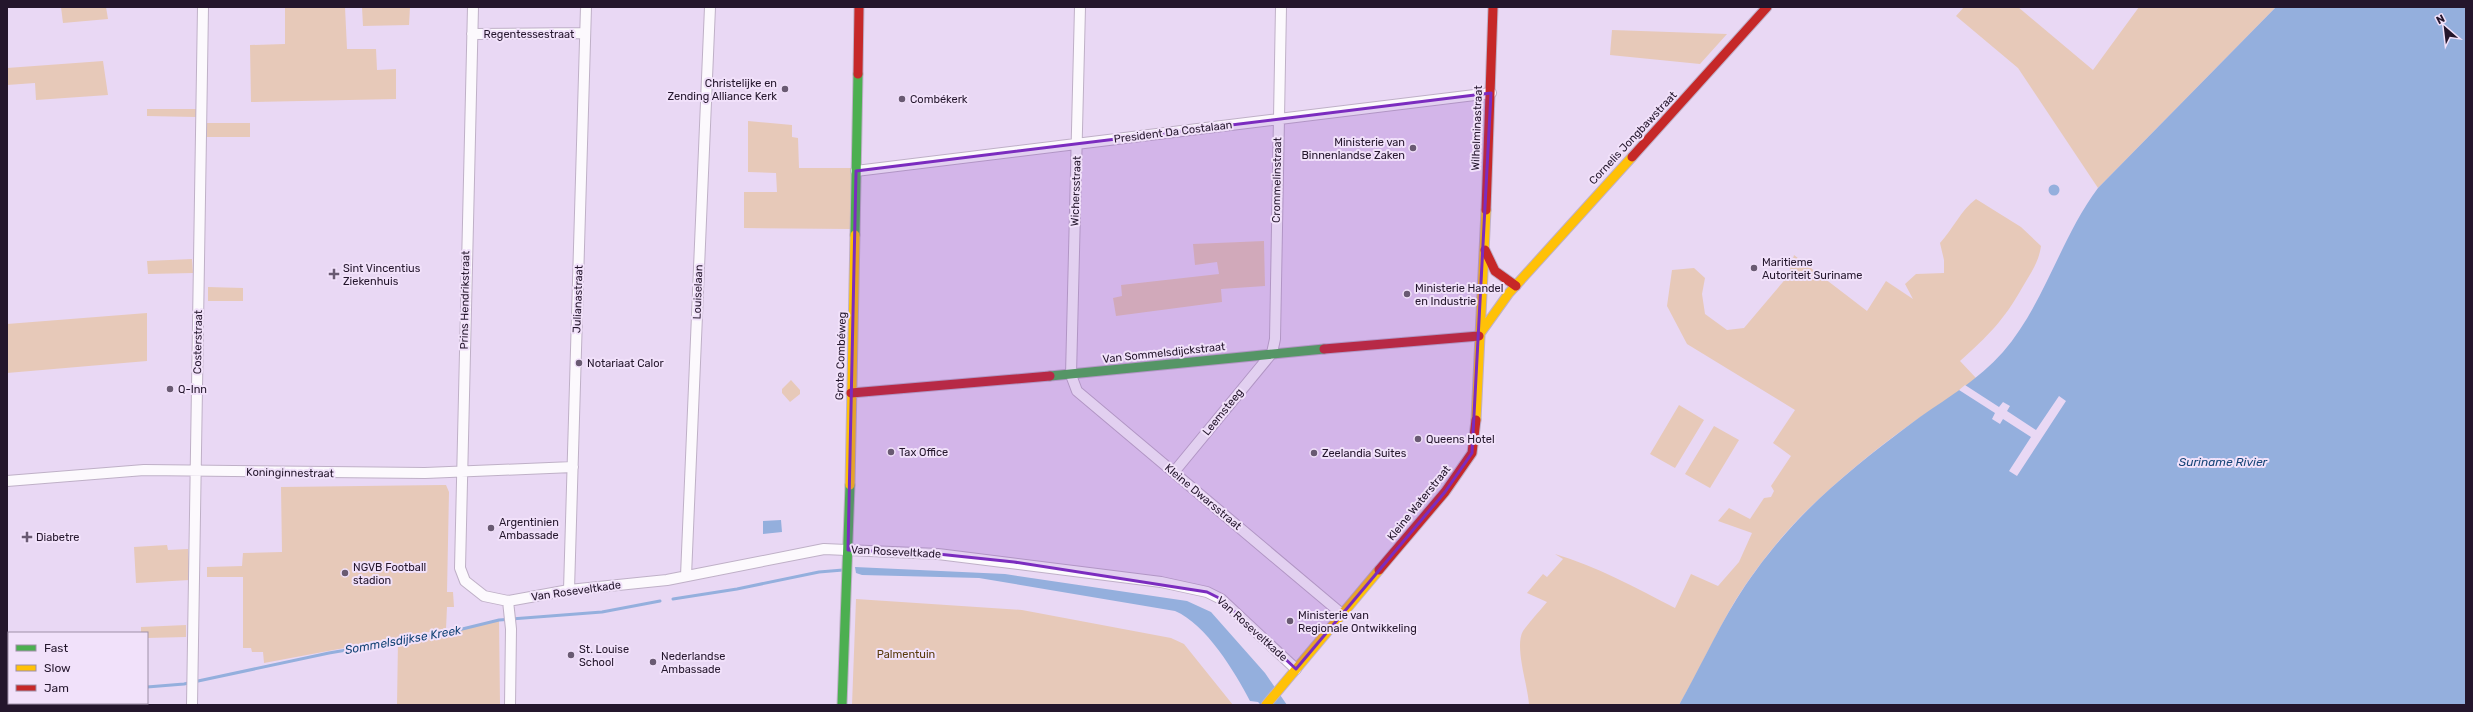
<svg xmlns="http://www.w3.org/2000/svg" width="2473" height="712" font-family="Rubik,sans-serif">
<style>
.green{fill:#e7c9b9}
.water{fill:#94afdd}
.pier{fill:#e9d8f4}
.lines{fill:none;stroke-linecap:round;stroke-linejoin:round}
.stream{stroke:#94afdd;stroke-width:3}
.street-casing{stroke:#bfb0c7;stroke-width:12}
.fast-casing{stroke:#bfb0c7;stroke-width:11}
.slow-casing{stroke:#bfb0c7;stroke-width:11}
.jam-casing{stroke:#bfb0c7;stroke-width:11}
.street{stroke:#fcf9fd;stroke-width:10}
.fast{stroke:#4caf50;stroke-width:9}
.slow{stroke:#ffc107;stroke-width:9}
.jam{stroke:#c62828;stroke-width:9}
.marked{fill:#7b2cbf;fill-opacity:0.2;stroke:#7b2cbf;stroke-width:3;stroke-linejoin:round}
.poi-dot{fill:#695a72;stroke:#f1e1fa;stroke-width:1.5}
.labels{text-anchor:middle;dominant-baseline:central;stroke-width:4;stroke-linejoin:round;paint-order:stroke}
.street-label{font-size:11px;fill:#24162c;stroke:#f1e1fa}
.poi-label{font-size:11px;fill:#24162c;stroke:#f1e1fa;text-anchor:start}
.park-label{font-size:11px;fill:#583909;stroke:#f1e1fa}
.water-label{font-size:12px;font-style:italic;fill:#154476;stroke:#f1e1fa}
</style>
<rect width="100%" height="100%" fill="#e9d8f4"/>
<path class="green" d="M 61,7 L 106,7 L 108,19 L 63,23 Z
M 285,7 L 345,7 L 347,49 L 376,49 L 377,70 L 396,69 L 396,99 L 251,102 L 250,45 L 285,44 Z
M 362,7 L 410,7 L 409,25 L 363,26 Z
M 1964,7 L 2018,7 L 2093,70 L 2139,7 L 2276,7 L 2098,188 L 2018,68 L 1956,16 Z
M 1612,30 L 1727,34 L 1700,64 L 1610,55 Z
M 103,61 L 108,95 L 36,100 L 35,83 L 7,85 L 7,68 Z
M 147,109 L 196,109 L 196,117 L 147,116 Z
M 748,121 L 792,125 L 792,137 L 798,138 L 799,168 L 852,168 L 851,229 L 744,228 L 744,192 L 777,192 L 776,173 L 748,172 Z
M 206,123 L 250,123 L 250,137 L 206,137 Z
M 1976,199 L 2021,227 L 2041,246 C 2039,262 2030,274 2022,288 C 2004,320 1988,336 1960,361 L 1976,378 C 1959,393 1940,404 1922,416 C 1886,441 1851,469 1820,498 C 1788,527 1758,564 1735,601 C 1715,635 1699,671 1679,705 L 1529,705 C 1528,685 1514,647 1523,631 C 1530,621 1539,612 1547,602 L 1527,593 L 1543,574 L 1547,577 L 1563,559 L 1555,554 C 1596,566 1636,588 1675,608 L 1691,574 L 1718,586 L 1739,562 L 1752,533 L 1718,521 L 1729,508 L 1750,519 L 1764,498 L 1771,497 L 1774,491 L 1771,486 L 1791,456 L 1773,443 L 1795,410 L 1687,344 L 1667,306 L 1672,270 L 1694,268 L 1705,278 L 1702,294 L 1705,314 L 1727,330 L 1744,328 L 1788,276 L 1794,255 L 1867,311 L 1886,281 L 1913,299 L 1905,284 L 1916,274 L 1944,273 L 1944,260 L 1940,243 C 1953,229 1961,210 1976,199 Z
M 1264,241 L 1265,286 L 1221,289 L 1222,302 L 1116,316 L 1113,298 L 1122,296 L 1121,285 L 1219,274 L 1217,262 L 1195,265 L 1193,244 Z
M 192,259 L 193,273 L 148,274 L 147,261 Z
M 208,287 L 243,288 L 243,301 L 208,301 Z
M 147,313 L 147,361 L 7,373 L 7,324 Z
M 791,380 L 800,390 L 800,394 L 790,402 L 782,393 L 782,389 Z
M 1679,405 L 1704,420 L 1675,468 L 1650,454 Z
M 1714,426 L 1739,440 L 1710,488 L 1685,474 Z
M 442,485 L 446,485 L 449,492 L 447,592 L 453,592 L 454,607 L 447,607 L 446,629 L 264,663 L 263,652 L 252,652 L 251,648 L 243,648 L 243,577 L 207,577 L 207,567 L 242,566 L 243,553 L 282,552 L 281,487 Z
M 167,545 L 168,550 L 188,549 L 190,580 L 136,583 L 134,547 Z
M 856,599 L 1022,610 L 1171,638 L 1184,644 L 1233,705 L 852,705 Z
M 499,620 L 500,705 L 397,705 L 398,640 L 446,633 Z
M 186,625 L 186,637 L 147,638 L 147,633 L 141,633 L 141,627 Z"/>
<path class="water" d="M 2276,7 L 2466,7 L 2466,705 L 1679,705 C 1699,670 1715,634 1736,600 C 1758,564 1788,528 1820,498 C 1851,469 1886,442 1920,417 C 1950,396 1978,380 2003,352 C 2045,303 2060,239 2098,188 Z
M2048.5 190a5.5 5.5 0 1 1 11 0a5.5 5.5 0 1 1-11 0Z
M 781,520 L 782,532 L 763,534 L 763,521 Z
M 855,567 L 1005,574 L 1187,601 L 1211,612 L 1265,673 L 1287,705 L 1261,705 L 1258,702 L 1250,701 C 1235,672 1206,624 1175,611 L 979,578 L 862,575 L 856,573 Z"/>
<path class="pier" d="M 1965,385 L 1999,407 L 2003,402 L 2010,406 L 2007,411 L 2036,430 L 2059,396 L 2066,401 L 2017,476 L 2009,471 L 2031,437 L 2003,419 L 2000,424 L 1992,419 L 1995,413 L 1959,390 Z"/>
<g class="lines">
<path class="stream" d="M 673,599 L 737,589 L 819,572 L 843,570
M 147,687 L 184,684 L 329,653 L 446,633 L 499,620 L 602,612 L 660,601
M 7,703 L 9,702"/>
<defs>
<path id="street" d="M 473,7 L 460,568 L 465,581 L 484,596 L 508,601 L 569,590 L 667,580 L 824,549 L 938,554 L 1161,582 L 1207,592 L 1221,599 L 1296,669
M 1080,7 L 1071,375 L 1077,391 L 1342,614
M 472,34 L 585,33
M 856,171 L 1491,93
M 1174,472 L 1272,353 L 1275,339 L 1281,7
M 7,481 L 144,470 L 425,473 L 573,467
M 686,576 L 710,7
M 569,590 L 586,7
M 508,601 L 511,629 L 510,705
M 192,705 L 203,7"/>
<path id="fast" d="M 855,235 L 858,74
M 1050,376 L 1324,349
M 842,705 L 850,485"/>
<path id="slow" d="M 1479,335 L 1509,293 L 1632,157
M 1476,420 L 1486,210
M 850,485 L 855,235
M 1266,705 L 1379,570"/>
<path id="jam" d="M 858,74 L 859,7
M 1632,157 L 1767,7
M 1486,210 L 1493,7
M 1485,250 L 1495,271 L 1516,286
M 1324,349 L 1479,336
M 851,393 L 1050,376
M 1379,570 L 1445,492 L 1472,453 L 1476,420"/>
</defs>
<use href="#street" class="street-casing"/>
<use href="#fast" class="fast-casing"/>
<use href="#slow" class="slow-casing"/>
<use href="#jam" class="jam-casing"/>
<use href="#street" class="street"/>
<use href="#fast" class="fast"/>
<use href="#slow" class="slow"/>
<use href="#jam" class="jam"/>
</g>
<path class="marked" d="M 1491,93 L 1472,453 L 1445,492 L 1296,669 L 1221,599 L 1207,592 L 1014,562 L 938,554 L 848,550 L 856,171 Z"/>
<g class="poi-dot">
<circle cx="785" cy="89" r="4"/>
<circle cx="902" cy="99" r="4"/>
<circle cx="1413" cy="148" r="4"/>
<circle cx="1754" cy="268" r="4"/>
<path d="M332 268h4v4h4v4h-4v4h-4v-4h-4v-4h4z"/>
<circle cx="1407" cy="294" r="4"/>
<circle cx="579" cy="363" r="4"/>
<circle cx="170" cy="389" r="4"/>
<circle cx="1418" cy="439" r="4"/>
<circle cx="891" cy="452" r="4"/>
<circle cx="1314" cy="453" r="4"/>
<circle cx="491" cy="528" r="4"/>
<path d="M25 531h4v4h4v4h-4v4h-4v-4h-4v-4h4z"/>
<circle cx="345" cy="573" r="4"/>
<circle cx="1290" cy="621" r="4"/>
<circle cx="571" cy="655" r="4"/>
<circle cx="653" cy="662" r="4"/>
</g>
<g class="labels">
<g class="street-label">
<text x="529" y="34">Regentessestraat</text>
<text transform="translate(1477 128) rotate(-88)">Wilhelminastraat</text>
<text transform="translate(1173 132) rotate(-7)">President Da Costalaan</text>
<text transform="translate(1633 138) rotate(-47)">Cornelis Jongbawstraat</text>
<text transform="translate(1277 180) rotate(-89)">Crommelinstraat</text>
<text transform="translate(1076 191) rotate(-88)">Wichersstraat</text>
<text transform="translate(698 292) rotate(-88)">Louiselaan</text>
<text transform="translate(578 299) rotate(-88)">Julianastraat</text>
<text transform="translate(465 300) rotate(-89)">Prins Hendrikstraat</text>
<text transform="translate(198 342) rotate(-89)">Costerstraat</text>
<text transform="translate(1164 353) rotate(-6)">Van Sommelsdijckstraat</text>
<text transform="translate(841 356) rotate(-88)">Grote Combéweg</text>
<text transform="translate(1223 412) rotate(-51)">Leemsteeg</text>
<text transform="translate(290 473) rotate(1)">Koninginnestraat</text>
<text transform="translate(1203 497) rotate(40)">Kleine Dwarsstraat</text>
<text transform="translate(1419 503) rotate(-51)">Kleine Waterstraat</text>
<text transform="translate(896 552) rotate(3)">Van Roseveltkade</text>
<text transform="translate(576 591) rotate(-8)">Van Roseveltkade</text>
<text transform="translate(1252 629) rotate(42)">Van Roseveltkade</text>
</g>
<g class="poi-label">
<text x="777" y="83" text-anchor="end">Christelijke en<tspan x="777" dy="13">Zending Alliance Kerk</tspan></text>
<text x="910" y="99">Combékerk</text>
<text x="1405" y="142" text-anchor="end">Ministerie van<tspan x="1405" dy="13">Binnenlandse Zaken</tspan></text>
<text x="1762" y="262">Maritieme<tspan x="1762" dy="13">Autoriteit Suriname</tspan></text>
<text x="343" y="268">Sint Vincentius<tspan x="343" dy="13">Ziekenhuis</tspan></text>
<text x="1415" y="288">Ministerie Handel<tspan x="1415" dy="13">en Industrie</tspan></text>
<text x="587" y="363">Notariaat Calor</text>
<text x="178" y="389">Q-Inn</text>
<text x="1426" y="439">Queens Hotel</text>
<text x="899" y="452">Tax Office</text>
<text x="1322" y="453">Zeelandia Suites</text>
<text x="499" y="522">Argentinien<tspan x="499" dy="13">Ambassade</tspan></text>
<text x="36" y="537">Diabetre</text>
<text x="353" y="567">NGVB Football<tspan x="353" dy="13">stadion</tspan></text>
<text x="1298" y="615">Ministerie van<tspan x="1298" dy="13">Regionale Ontwikkeling</tspan></text>
<text x="579" y="649">St. Louise<tspan x="579" dy="13">School</tspan></text>
<text x="661" y="656">Nederlandse<tspan x="661" dy="13">Ambassade</tspan></text>
</g>
<g class="park-label">
<text x="906" y="654">Palmentuin</text>
</g>
<g class="water-label">
<text x="2223" y="462">Suriname Rivier</text>
<text transform="translate(403 640) rotate(-10)">Sommelsdijkse Kreek</text>
</g>
</g>
<rect width="2473" height="712" fill="none" stroke="#24162c" stroke-width="16"/>
<rect x="8" y="632" width="140" height="72" fill="#f1e1fa" stroke="#9f90a8"/>
<rect x="16" y="645" width="20" height="6" fill="#4caf50" stroke="#9f90a8"/>
<text x="44" y="652" font-size="12" fill="#24162c">Fast</text>
<rect x="16" y="665" width="20" height="6" fill="#ffc107" stroke="#9f90a8"/>
<text x="44" y="672" font-size="12" fill="#24162c">Slow</text>
<rect x="16" y="685" width="20" height="6" fill="#c62828" stroke="#9f90a8"/>
<text x="44" y="692" font-size="12" fill="#24162c">Jam</text>
<g transform="translate(2445 28) rotate(332)" stroke="#f1e1fa" stroke-width="3" paint-order="stroke">
<path d="M0-3L7 15L0 10L-7 15Z" fill="#24162c"/>
<text y="-6" font-size="11" font-weight="bold" text-anchor="middle" fill="#24162c">N</text>
</g>
</svg>
